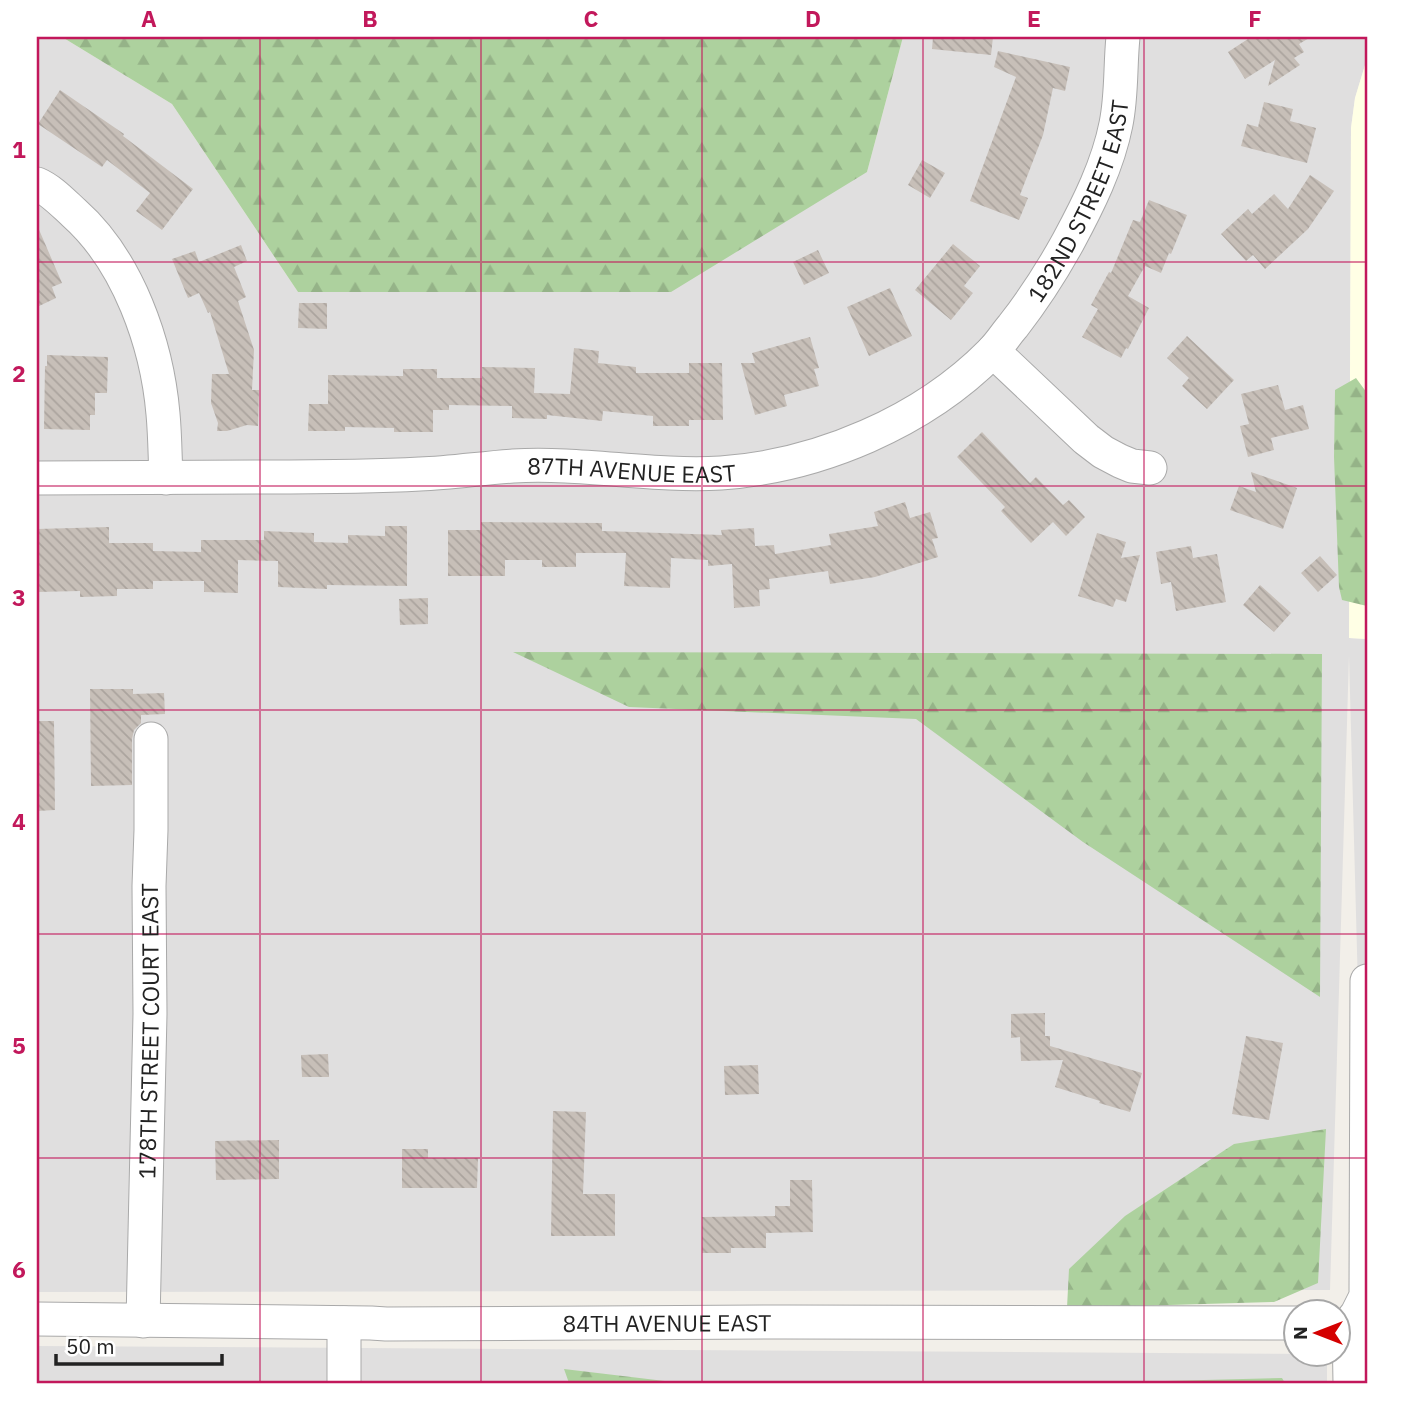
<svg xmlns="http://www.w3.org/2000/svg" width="1404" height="1420" font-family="'IBM Plex Sans',sans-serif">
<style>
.residential{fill:#e0dfdf}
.education{fill:#ffffe5}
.forest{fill:url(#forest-firs)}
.building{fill:url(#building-back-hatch)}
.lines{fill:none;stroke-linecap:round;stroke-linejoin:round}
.minor-casing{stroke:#a9a9a9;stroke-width:35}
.minor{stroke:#fff;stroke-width:33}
.grid{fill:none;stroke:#c2185b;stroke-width:2;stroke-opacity:0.55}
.labels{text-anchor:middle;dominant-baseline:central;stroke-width:5;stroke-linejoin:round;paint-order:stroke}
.street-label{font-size:23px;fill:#222;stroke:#fff}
.neatline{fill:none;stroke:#c2185b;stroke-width:2.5}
.grid-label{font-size:23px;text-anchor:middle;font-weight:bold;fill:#c2185b}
</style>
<defs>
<pattern id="forest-firs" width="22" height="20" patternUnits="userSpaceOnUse" patternTransform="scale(1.75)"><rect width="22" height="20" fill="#add19e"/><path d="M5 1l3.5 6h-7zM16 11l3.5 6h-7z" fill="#95b388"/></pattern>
<pattern id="building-back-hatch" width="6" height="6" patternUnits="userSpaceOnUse" patternTransform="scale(1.75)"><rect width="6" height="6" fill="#c7bfb8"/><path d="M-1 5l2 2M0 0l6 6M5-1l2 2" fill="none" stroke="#aba49e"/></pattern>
</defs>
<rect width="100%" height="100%" fill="#f2efe9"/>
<path class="residential" d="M 37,37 L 62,37 L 172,104 L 298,292 L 867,172 L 903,37 L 1366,37 L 1365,65 L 1355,98 L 1351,128 L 1349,638 L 1367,639 L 1367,1320 L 1349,656 L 1330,1290 L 37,1292 Z
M 37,1346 L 1327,1354 L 1327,1383 L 37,1383 Z"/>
<path class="education" d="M 1366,37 L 1367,37 L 1367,639 L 1349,638 L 1351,128 L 1355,98 L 1365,65 Z"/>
<path class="forest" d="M 62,37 L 903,37 L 867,172 L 671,292 L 298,292 L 172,104 Z
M 1356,378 L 1367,393 L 1367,606 L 1342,600 L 1339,587 L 1334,457 L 1335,390 Z
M 513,652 L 1322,654 L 1320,997 L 1083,842 L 916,719 L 629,707 Z
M 1326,1129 L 1318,1283 L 1274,1302 L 1067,1308 L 1069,1269 L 1125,1216 L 1234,1144 Z
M 564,1369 L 673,1382 L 673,1383 L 569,1383 Z
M 1282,1378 L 1285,1383 L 1087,1383 Z"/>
<path class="building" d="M 933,37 L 993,37 L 991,55 L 932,49 Z
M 1251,37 L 1311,37 L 1299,44 L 1304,52 L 1294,58 L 1300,65 L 1268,86 L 1275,60 L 1245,79 L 1228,52 Z
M 998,51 L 1070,67 L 1065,91 L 1053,88 L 1043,135 L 1020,195 L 1028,198 L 1019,220 L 970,201 L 1016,77 L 994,67 Z
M 60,90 L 124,134 L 123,136 L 193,189 L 162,230 L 136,211 L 150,193 L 107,160 L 102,167 L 38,124 Z
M 1264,102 L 1293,109 L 1290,121 L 1316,128 L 1307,163 L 1241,146 L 1247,124 L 1258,127 Z
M 922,160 L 945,173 L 930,198 L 908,185 Z
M 1310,175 L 1334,191 L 1308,229 L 1265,269 L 1253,255 L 1246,261 L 1221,234 L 1248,209 L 1252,214 L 1274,194 L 1288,209 Z
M 1149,200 L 1187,215 L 1171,254 L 1169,253 L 1161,273 L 1145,266 L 1128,296 L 1149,308 L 1128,349 L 1126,348 L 1121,358 L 1082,337 L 1098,309 L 1091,305 L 1109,272 L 1111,273 L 1133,220 L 1140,222 Z
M 37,225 L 62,283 L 52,287 L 56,298 L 37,307 Z
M 953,244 L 980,266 L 964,286 L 973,293 L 951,320 L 915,290 Z
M 241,245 L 247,261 L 234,267 L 246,297 L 238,301 L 254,350 L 252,390 L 259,390 L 258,426 L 247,425 L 227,431 L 217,431 L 218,423 L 211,403 L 212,374 L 229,374 L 210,312 L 208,313 L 199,293 L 188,298 L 172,259 L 195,251 L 199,262 Z
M 818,250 L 829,273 L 804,285 L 793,262 Z
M 890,288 L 912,336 L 869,356 L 847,307 Z
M 299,303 L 327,303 L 327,329 L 298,328 Z
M 1187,336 L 1234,380 L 1207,409 L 1182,386 L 1189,378 L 1167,358 Z
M 810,337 L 819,368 L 814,369 L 819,386 L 784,395 L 787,406 L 755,415 L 741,363 L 755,363 L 752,353 Z
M 574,348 L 599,351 L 598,363 L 636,367 L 636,373 L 689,373 L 689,363 L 722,363 L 723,420 L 689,420 L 689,426 L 653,426 L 653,416 L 603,411 L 602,421 L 547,415 L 547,419 L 512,418 L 512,406 L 449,405 L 449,410 L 433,410 L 433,432 L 394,432 L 394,428 L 345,427 L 345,431 L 308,431 L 309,404 L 328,404 L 328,375 L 403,376 L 403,369 L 437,369 L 437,378 L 482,378 L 482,367 L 535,368 L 534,393 L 570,394 Z
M 47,355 L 108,357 L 107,393 L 95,393 L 95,415 L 90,415 L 90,430 L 44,429 L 45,366 L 47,366 Z
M 1278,385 L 1285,410 L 1303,405 L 1309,429 L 1271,438 L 1274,450 L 1248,457 L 1240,426 L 1249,424 L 1241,394 Z
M 982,432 L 1030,483 L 1036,477 L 1063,505 L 1069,500 L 1085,517 L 1066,536 L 1053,522 L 1031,543 L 1001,511 L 1005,507 L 957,457 Z
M 1251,472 L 1297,488 L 1283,529 L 1230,510 L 1239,486 L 1256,492 Z
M 905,502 L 910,518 L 930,512 L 938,538 L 932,539 L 938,557 L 875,577 L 830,584 L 828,571 L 769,579 L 770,589 L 759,590 L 760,606 L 734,608 L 732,564 L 708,566 L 708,560 L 671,558 L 670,588 L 624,586 L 626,553 L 576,553 L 576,567 L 542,567 L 542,560 L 505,560 L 505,576 L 448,576 L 448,530 L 481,530 L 481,522 L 602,523 L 602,531 L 722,535 L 721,530 L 754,528 L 755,546 L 774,545 L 775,554 L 831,545 L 829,534 L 878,526 L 874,512 Z
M 385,526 L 407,526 L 407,586 L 327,585 L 327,589 L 278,587 L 278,561 L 238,560 L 238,593 L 204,592 L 204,581 L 153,581 L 153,589 L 117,589 L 117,596 L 80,597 L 80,591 L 37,592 L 37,529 L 109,527 L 109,543 L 153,543 L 153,551 L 201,552 L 201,540 L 264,540 L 264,531 L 314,533 L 314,542 L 348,543 L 348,535 L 385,536 Z
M 1097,533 L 1126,542 L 1121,558 L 1140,555 L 1126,602 L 1116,599 L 1113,607 L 1078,596 Z
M 1191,546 L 1193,558 L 1217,554 L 1226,602 L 1176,611 L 1171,582 L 1161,584 L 1156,552 Z
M 1320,556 L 1337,575 L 1318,592 L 1301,573 Z
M 1260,585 L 1291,613 L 1274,632 L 1243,605 Z
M 428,598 L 428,624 L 400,625 L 399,599 Z
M 90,689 L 133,689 L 133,694 L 164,693 L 165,714 L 141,715 L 141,723 L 134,730 L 132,739 L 132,785 L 91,786 Z
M 37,721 L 54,721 L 55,810 L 37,811 Z
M 1045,1013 L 1045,1036 L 1050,1036 L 1050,1046 L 1142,1073 L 1130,1112 L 1099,1103 L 1100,1101 L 1055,1087 L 1063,1060 L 1021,1061 L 1020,1037 L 1011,1038 L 1011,1014 Z
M 1246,1036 L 1283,1043 L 1269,1120 L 1232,1114 Z
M 328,1054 L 329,1077 L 302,1077 L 301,1055 Z
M 758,1065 L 759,1094 L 725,1095 L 724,1066 Z
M 553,1111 L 586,1112 L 583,1194 L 615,1194 L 615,1236 L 551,1236 Z
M 279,1140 L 279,1179 L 216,1180 L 215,1141 Z
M 402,1149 L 428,1149 L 428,1158 L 478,1158 L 477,1188 L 402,1188 Z
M 790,1180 L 812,1180 L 813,1232 L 766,1233 L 766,1248 L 731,1248 L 731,1253 L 702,1253 L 702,1217 L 775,1216 L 775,1206 L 790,1206 Z"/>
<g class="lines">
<defs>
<g id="minor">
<path d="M 37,184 C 51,190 63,203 74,213 C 128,261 157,344 163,414 C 165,435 165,457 166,478"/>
<path d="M 993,351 L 1086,439 L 1103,452 L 1120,461 L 1132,466 L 1150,468"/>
<path id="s1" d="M 37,478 C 113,478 189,478 265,477 C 317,477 368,477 420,474 C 451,473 482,468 513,466 C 583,462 652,477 721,473 C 819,466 923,422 992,352 C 1000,344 1006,334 1013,326 C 1034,299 1052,271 1068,242 C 1088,205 1108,165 1116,124 C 1122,95 1120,66 1123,37"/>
<path id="s2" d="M 37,1319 L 371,1323 L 386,1324 L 786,1322 L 1296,1323"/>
<path id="s3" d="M 143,1321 L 150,1014 L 149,886 L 151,830 L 151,739"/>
<path d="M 344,1323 L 344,1383"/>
<path d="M 1350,1383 L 1349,1324 L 1357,1314 L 1366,1296 L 1367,981"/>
</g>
</defs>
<use href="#minor" class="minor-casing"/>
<use href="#minor" class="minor"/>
</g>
<path class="grid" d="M 260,37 L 260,1383M 481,37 L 481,1383M 702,37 L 702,1383M 923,37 L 923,1383M 1144,37 L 1144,1383M 37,262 L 1367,262M 37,486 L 1367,486M 37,710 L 1367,710M 37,934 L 1367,934M 37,1158 L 1367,1158"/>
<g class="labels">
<g class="street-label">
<text stroke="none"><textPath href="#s1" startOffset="1164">182ND STREET EAST</textPath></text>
<text stroke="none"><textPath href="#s1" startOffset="595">87TH AVENUE EAST</textPath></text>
<text stroke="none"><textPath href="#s3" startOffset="290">178TH STREET COURT EAST</textPath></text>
<text stroke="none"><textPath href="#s2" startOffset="630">84TH AVENUE EAST</textPath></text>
</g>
</g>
<rect width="1404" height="1420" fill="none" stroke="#ffffff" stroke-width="77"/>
<g transform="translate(1317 1333) rotate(270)"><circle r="33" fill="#ffffff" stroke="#a7a7a7" stroke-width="2"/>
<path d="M0-5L12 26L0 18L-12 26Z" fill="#d40000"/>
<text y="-10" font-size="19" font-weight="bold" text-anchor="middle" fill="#222222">N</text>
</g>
<path d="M56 1354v10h166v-10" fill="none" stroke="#222222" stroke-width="3.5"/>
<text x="66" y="1354" font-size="21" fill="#222222" stroke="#ffffff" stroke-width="5" paint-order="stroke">50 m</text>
<rect x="38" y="38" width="1328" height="1344" class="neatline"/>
<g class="grid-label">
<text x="149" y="27">A</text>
<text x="370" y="27">B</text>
<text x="591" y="27">C</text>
<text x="813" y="27">D</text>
<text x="1034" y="27">E</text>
<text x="1255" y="27">F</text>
<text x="19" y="158">1</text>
<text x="19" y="382">2</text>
<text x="19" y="606">3</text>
<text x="19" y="830">4</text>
<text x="19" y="1054">5</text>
<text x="19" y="1278">6</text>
</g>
</svg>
